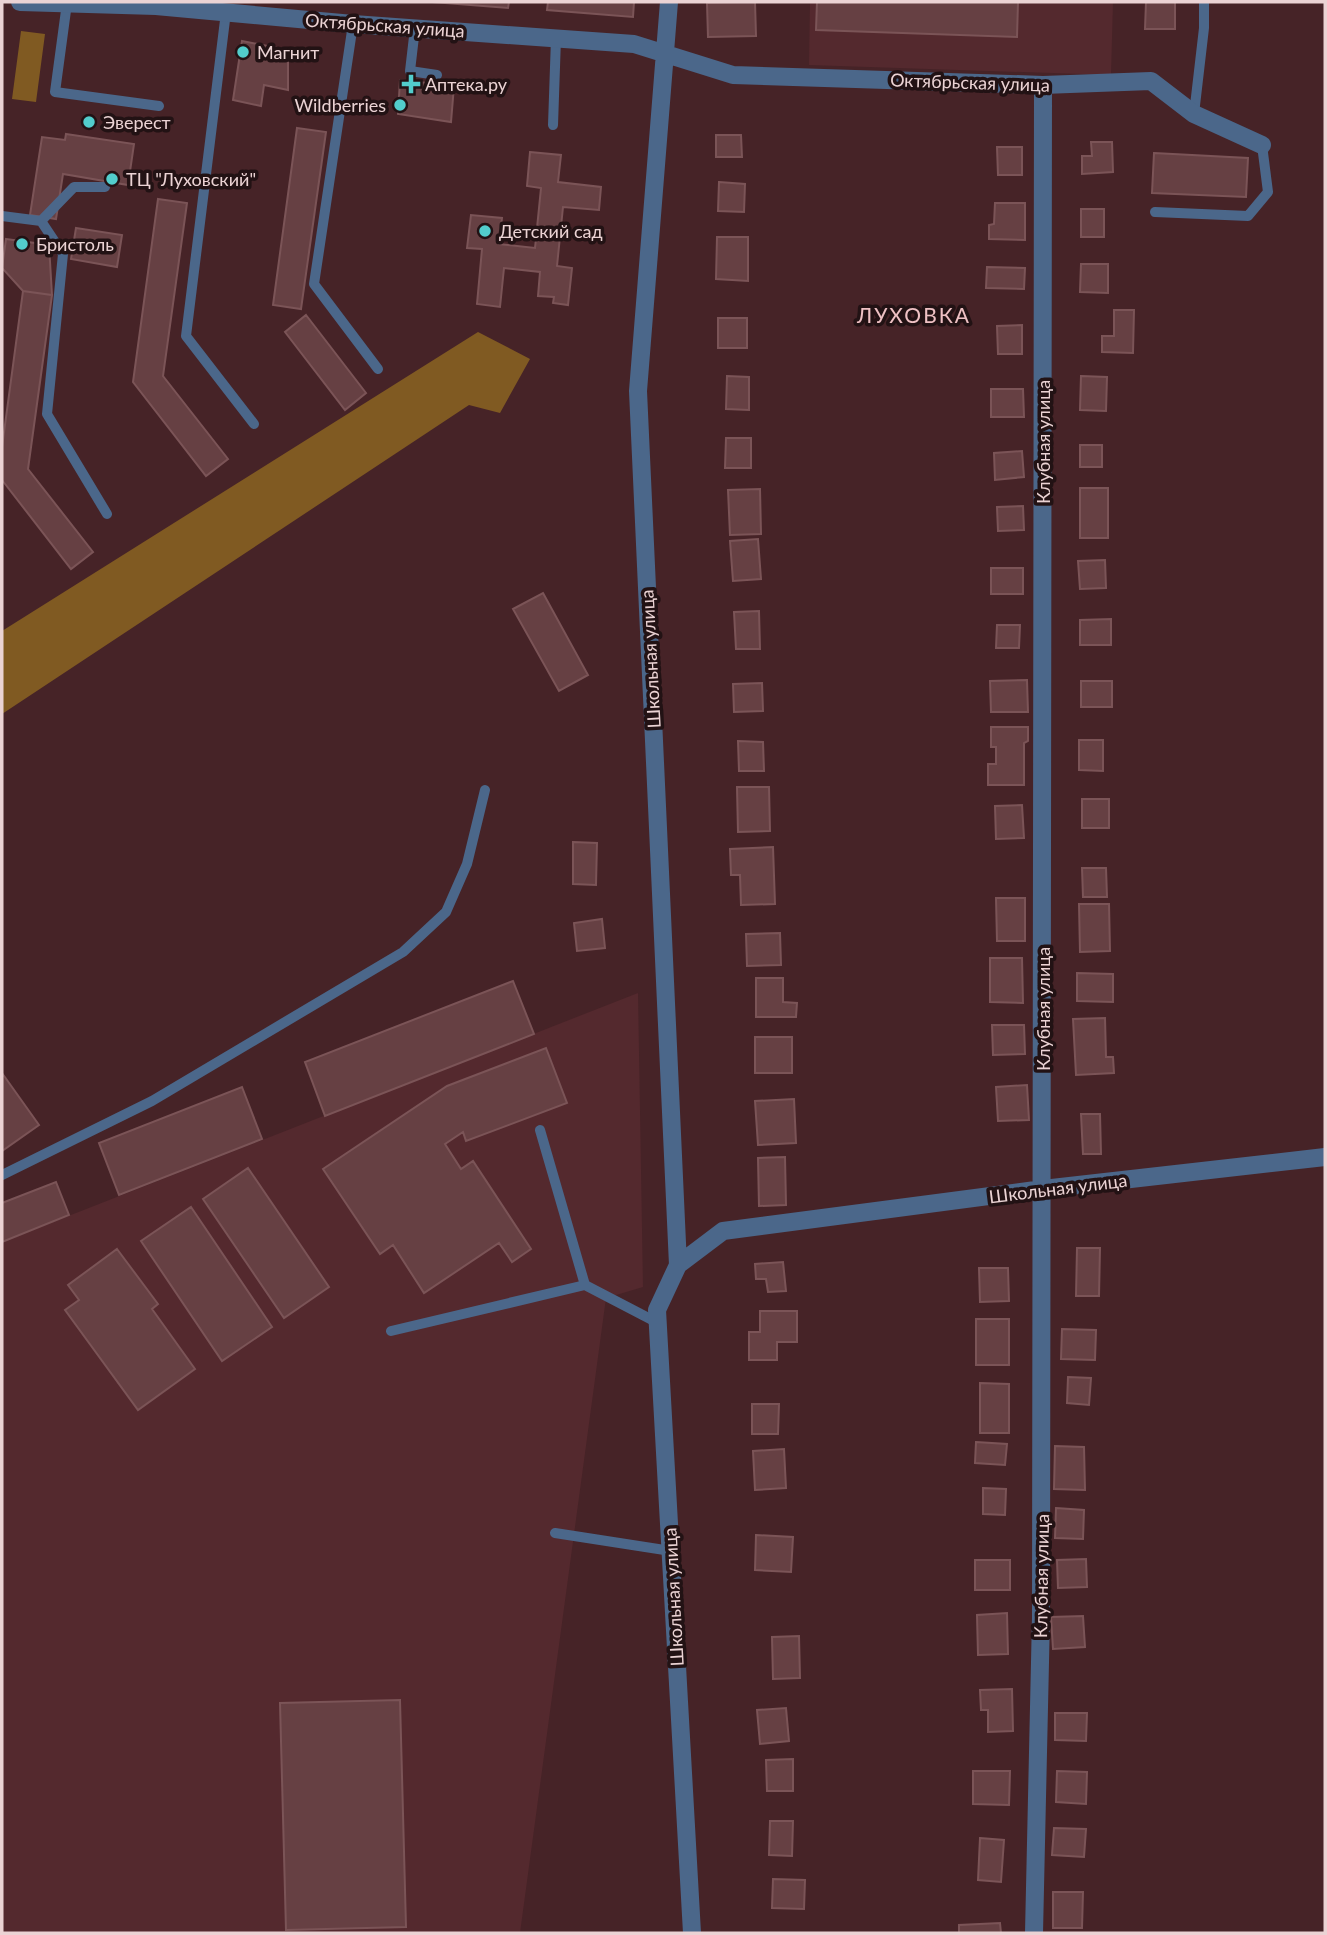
<svg xmlns="http://www.w3.org/2000/svg" width="1327" height="1935" font-family="Lato,sans-serif">
<style>
.built{fill:#54292e}
.forest{fill:#805a22}
.building{fill:#664043;stroke:#7b5457;stroke-width:2}
.lines{fill:none;stroke-linecap:round;stroke-linejoin:round}
.service{stroke:#4b678a;stroke-width:10}
.minor{stroke:#4b678a;stroke-width:18}
.poi-dot{fill:#52cdcc;stroke:#221214;stroke-width:2.5}
.labels{text-anchor:middle;dominant-baseline:central;stroke-width:7;stroke-linejoin:round;paint-order:stroke}
.street-label{font-size:18px;fill:#ebd3d4;stroke:#221214}
.poi-label{font-size:18px;fill:#ebd3d4;stroke:#221214;text-anchor:start}
.quarter-label{font-size:21px;letter-spacing:2px;fill:#efc1c4;stroke:#221214}
</style>
<rect width="100%" height="100%" fill="#462327"/>
<path class="built" d="M 810,2 L 1113,2 L 1111,75 L 809,65 Z
M 638,993 L 643,1287 L 606,1298 L 520,1933 L 2,1933 L 2,1242 Z"/>
<path class="forest" d="M 21,31 L 45,34 L 36,102 L 12,99 Z
M 478,332 L 530,359 L 500,413 L 469,405 L 2,714 L 2,631 Z"/>
<path class="building" d="M 432,2 L 509,2 L 508,8 Z
M 548,2 L 634,2 L 633,17 L 547,10 Z
M 755,2 L 756,36 L 708,37 L 707,3 Z
M 817,2 L 1018,2 L 1017,37 L 816,30 Z
M 1146,2 L 1175,2 L 1175,29 L 1145,29 Z
M 242,41 L 288,50 L 288,90 L 264,85 L 261,106 L 233,100 Z
M 400,80 L 454,86 L 451,122 L 398,114 Z
M 297,128 L 326,132 L 301,309 L 273,305 Z
M 66,134 L 134,144 L 128,185 L 63,174 L 56,219 L 30,215 L 42,137 L 65,140 Z
M 716,135 L 741,135 L 742,157 L 716,157 Z
M 1091,142 L 1112,142 L 1113,172 L 1082,174 L 1082,156 L 1092,156 Z
M 997,147 L 1022,147 L 1022,175 L 998,175 Z
M 530,152 L 561,155 L 558,182 L 601,187 L 599,210 L 563,207 L 557,266 L 572,268 L 568,305 L 553,303 L 554,297 L 538,296 L 540,272 L 504,268 L 500,307 L 477,304 L 482,249 L 467,248 L 471,215 L 502,218 L 499,244 L 535,248 L 541,188 L 527,186 Z
M 1154,153 L 1248,158 L 1246,197 L 1152,193 Z
M 719,182 L 745,184 L 744,212 L 718,211 Z
M 158,199 L 187,203 L 163,376 L 228,459 L 206,476 L 133,382 Z
M 995,203 L 1025,203 L 1025,240 L 989,239 L 989,225 L 994,224 Z
M 1081,209 L 1104,209 L 1104,237 L 1081,237 Z
M 76,228 L 122,235 L 117,267 L 71,259 Z
M 717,237 L 748,237 L 748,281 L 716,279 Z
M 6,239 L 49,245 L 52,295 L 23,291 L 2,268 Z
M 1081,264 L 1108,264 L 1108,293 L 1080,292 Z
M 987,267 L 1025,268 L 1024,289 L 986,288 Z
M 23,291 L 52,295 L 28,469 L 93,552 L 71,569 L 2,480 L 2,447 Z
M 1114,310 L 1134,310 L 1133,353 L 1102,352 L 1102,336 L 1114,336 Z
M 306,315 L 366,393 L 345,410 L 285,332 Z
M 718,318 L 747,318 L 747,348 L 718,348 Z
M 1022,325 L 1022,354 L 998,354 L 997,326 Z
M 727,376 L 749,377 L 749,410 L 726,409 Z
M 1081,376 L 1107,377 L 1106,411 L 1080,410 Z
M 991,389 L 1023,389 L 1024,417 L 991,417 Z
M 726,438 L 751,438 L 751,468 L 725,468 Z
M 1080,445 L 1102,445 L 1102,467 L 1080,467 Z
M 1022,451 L 1024,477 L 995,480 L 994,453 Z
M 1080,488 L 1108,488 L 1108,538 L 1080,538 Z
M 760,489 L 761,534 L 730,535 L 728,490 Z
M 1023,506 L 1024,530 L 998,531 L 997,507 Z
M 758,539 L 761,579 L 733,581 L 730,541 Z
M 1105,560 L 1106,588 L 1080,589 L 1078,561 Z
M 991,568 L 1023,568 L 1023,594 L 991,594 Z
M 543,593 L 588,675 L 559,691 L 513,609 Z
M 759,611 L 760,649 L 736,649 L 734,612 Z
M 1111,619 L 1111,645 L 1080,645 L 1080,620 Z
M 997,625 L 1020,625 L 1019,648 L 996,648 Z
M 1027,680 L 1028,712 L 991,712 L 990,681 Z
M 1081,681 L 1112,681 L 1112,707 L 1081,707 Z
M 762,683 L 763,711 L 734,712 L 733,684 Z
M 991,727 L 1028,727 L 1028,741 L 1024,743 L 1024,785 L 988,785 L 988,764 L 996,764 L 996,747 L 991,747 Z
M 1079,740 L 1103,740 L 1103,771 L 1079,770 Z
M 738,741 L 763,742 L 764,771 L 739,771 Z
M 737,787 L 769,787 L 770,831 L 738,832 Z
M 1082,799 L 1109,799 L 1109,828 L 1082,828 Z
M 1022,805 L 1024,838 L 996,839 L 995,806 Z
M 573,842 L 597,843 L 596,885 L 573,884 Z
M 773,847 L 775,904 L 741,905 L 740,875 L 731,875 L 730,849 Z
M 1082,868 L 1106,868 L 1107,897 L 1083,897 Z
M 996,898 L 1025,898 L 1025,941 L 997,941 Z
M 1079,904 L 1109,904 L 1110,951 L 1080,952 Z
M 602,919 L 605,948 L 577,951 L 574,923 Z
M 780,933 L 781,965 L 747,966 L 746,934 Z
M 990,958 L 1022,958 L 1023,1003 L 990,1002 Z
M 1077,973 L 1113,974 L 1113,1002 L 1077,1001 Z
M 756,978 L 783,978 L 783,1002 L 797,1003 L 796,1017 L 756,1017 Z
M 513,981 L 534,1034 L 325,1116 L 305,1062 Z
M 1105,1018 L 1106,1057 L 1113,1057 L 1114,1073 L 1076,1075 L 1073,1019 Z
M 992,1025 L 1024,1025 L 1025,1054 L 993,1055 Z
M 755,1037 L 792,1037 L 792,1073 L 755,1073 Z
M 546,1048 L 567,1103 L 466,1141 L 463,1132 L 445,1144 L 461,1169 L 473,1161 L 531,1249 L 512,1262 L 499,1243 L 424,1293 L 393,1245 L 380,1254 L 323,1169 L 447,1086 Z
M 2,1073 L 39,1125 L 2,1151 Z
M 1027,1085 L 1029,1120 L 998,1121 L 996,1087 Z
M 242,1087 L 262,1139 L 119,1195 L 99,1143 Z
M 794,1099 L 796,1143 L 758,1145 L 755,1101 Z
M 1081,1114 L 1100,1114 L 1101,1154 L 1083,1154 Z
M 785,1157 L 786,1205 L 759,1206 L 758,1158 Z
M 248,1168 L 329,1287 L 284,1318 L 203,1199 Z
M 56,1182 L 69,1215 L 2,1242 L 2,1203 Z
M 191,1207 L 272,1327 L 222,1361 L 141,1241 Z
M 1077,1248 L 1100,1248 L 1099,1296 L 1076,1296 Z
M 117,1249 L 158,1304 L 152,1309 L 195,1369 L 138,1410 L 65,1310 L 79,1300 L 68,1285 Z
M 783,1262 L 786,1291 L 768,1292 L 766,1279 L 756,1279 L 755,1264 Z
M 979,1268 L 1008,1268 L 1009,1301 L 980,1302 Z
M 760,1311 L 797,1311 L 797,1342 L 777,1342 L 777,1360 L 749,1360 L 749,1332 L 760,1332 Z
M 976,1319 L 1009,1319 L 1009,1365 L 976,1365 Z
M 1062,1329 L 1096,1330 L 1095,1360 L 1061,1359 Z
M 1068,1377 L 1091,1378 L 1089,1405 L 1067,1403 Z
M 980,1383 L 1009,1384 L 1009,1433 L 980,1433 Z
M 752,1404 L 779,1404 L 778,1434 L 752,1434 Z
M 976,1442 L 1007,1444 L 1005,1465 L 975,1463 Z
M 1055,1446 L 1084,1447 L 1085,1490 L 1054,1489 Z
M 784,1449 L 786,1488 L 755,1490 L 753,1451 Z
M 983,1488 L 1006,1489 L 1005,1515 L 983,1514 Z
M 1056,1508 L 1084,1510 L 1083,1539 L 1055,1538 Z
M 756,1535 L 793,1537 L 791,1572 L 755,1570 Z
M 1086,1559 L 1087,1587 L 1058,1588 L 1057,1560 Z
M 975,1560 L 1010,1560 L 1010,1590 L 975,1590 Z
M 1007,1613 L 1008,1654 L 978,1655 L 977,1615 Z
M 1083,1616 L 1085,1647 L 1053,1649 L 1051,1617 Z
M 799,1636 L 800,1678 L 773,1679 L 772,1637 Z
M 1012,1689 L 1013,1731 L 988,1732 L 988,1710 L 981,1710 L 980,1690 Z
M 400,1700 L 406,1927 L 286,1930 L 280,1703 Z
M 786,1708 L 789,1741 L 760,1744 L 757,1710 Z
M 1055,1713 L 1087,1713 L 1086,1741 L 1055,1740 Z
M 793,1759 L 793,1791 L 767,1791 L 766,1760 Z
M 973,1771 L 1010,1771 L 1009,1805 L 973,1804 Z
M 1057,1771 L 1087,1772 L 1086,1804 L 1056,1802 Z
M 770,1821 L 793,1821 L 792,1856 L 769,1855 Z
M 1054,1828 L 1086,1829 L 1084,1857 L 1052,1855 Z
M 980,1838 L 1004,1840 L 1001,1882 L 978,1880 Z
M 773,1879 L 805,1880 L 804,1909 L 772,1908 Z
M 1053,1892 L 1083,1892 L 1082,1928 L 1053,1928 Z
M 1000,1923 L 1001,1933 L 959,1933 L 959,1925 Z"/>
<g class="lines">
<path class="service" d="M 67,3 L 55,92 L 159,106
M 226,12 L 186,336 L 254,424
M 353,24 L 314,284 L 378,369
M 415,28 L 410,71 L 437,75
M 1194,114 L 1204,28 L 1204,2
M 553,125 L 556,38
M 105,187 L 74,187 L 41,221 L 63,254 L 47,414 L 107,514
M 1155,212 L 1248,216 L 1268,192 L 1262,145
M 2,216 L 41,221
M 540,1130 L 585,1285 L 658,1323
M 2,1175 L 152,1101 L 403,952 L 446,912 L 467,864 L 485,790
M 391,1331 L 585,1285
M 555,1533 L 671,1551"/>
<path class="minor" d="M 20,2 L 156,6 L 353,24 L 634,44 L 733,75 L 1043,85 L 1151,81 L 1194,114 L 1262,145
M 669,2 L 638,391 L 678,1265
M 692,1933 L 657,1310 L 678,1265 L 723,1231 L 1043,1189 L 1325,1157
M 1034,1933 L 1041,1617 L 1043,85"/>
</g>
<g class="poi-dot">
<circle cx="243" cy="52" r="7"/>
<path d="M407.5 73.5h7v7h7v7h-7v7h-7v-7h-7v-7h7z"/>
<circle cx="400" cy="105" r="7"/>
<circle cx="89" cy="122" r="7"/>
<circle cx="112" cy="179" r="7"/>
<circle cx="485" cy="231" r="7"/>
<circle cx="22" cy="244" r="7"/>
</g>
<g class="labels">
<g class="street-label">
<text transform="translate(385 25) rotate(4)">Октябрьская улица</text>
<text transform="translate(970 82) rotate(2)">Октябрьская улица</text>
<text transform="translate(1043 442) rotate(-90)">Клубная улица</text>
<text transform="translate(650 659) rotate(-93)">Школьная улица</text>
<text transform="translate(1043 1009) rotate(-90)">Клубная улица</text>
<text transform="translate(1058 1188) rotate(-7)">Школьная улица</text>
<text transform="translate(1041 1576) rotate(-89)">Клубная улица</text>
<text transform="translate(673 1597) rotate(-93)">Школьная улица</text>
</g>
<g class="poi-label">
<text x="257" y="52">Магнит</text>
<text x="425" y="84">Аптека.ру</text>
<text x="386" y="105" text-anchor="end">Wildberries</text>
<text x="103" y="122">Эверест</text>
<text x="126" y="179">ТЦ "Луховский"</text>
<text x="499" y="231">Детский сад</text>
<text x="36" y="244">Бристоль</text>
</g>
<g class="quarter-label">
<text x="914" y="314">ЛУХОВКА</text>
</g>
</g>
<rect width="1327" height="1935" fill="none" stroke="#ebd3d4" stroke-width="7"/>
</svg>
